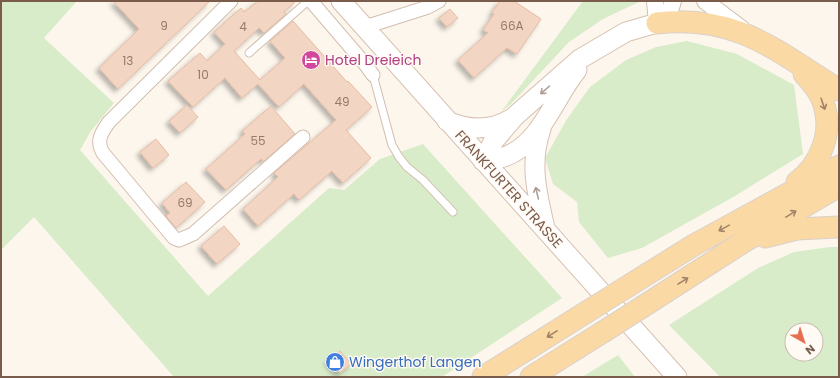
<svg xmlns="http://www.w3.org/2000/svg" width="840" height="378" font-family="Poppins,sans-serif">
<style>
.green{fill:#d8ecc9;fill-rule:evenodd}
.building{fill:#f3d5c3;stroke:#e6bba3;filter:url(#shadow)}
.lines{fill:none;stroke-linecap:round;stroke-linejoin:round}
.service-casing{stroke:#d1beb0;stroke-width:9}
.minor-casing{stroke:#d1beb0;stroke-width:15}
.tertiary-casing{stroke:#d1beb0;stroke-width:18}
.secondary-casing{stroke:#d6c0b0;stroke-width:21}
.primary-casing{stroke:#dad1cd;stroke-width:23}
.service{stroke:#fff;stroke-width:7}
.minor{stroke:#fff;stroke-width:13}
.tertiary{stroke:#fff;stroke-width:16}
.secondary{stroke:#fff;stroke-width:19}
.primary{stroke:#fbd9a5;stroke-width:21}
.primary-bridge-casing{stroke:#dad1cd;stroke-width:23;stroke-linecap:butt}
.primary-bridge{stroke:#fbd9a5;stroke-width:21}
.oneway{stroke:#af9d94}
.oneway2{stroke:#a18267}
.labels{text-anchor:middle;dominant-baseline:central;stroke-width:3;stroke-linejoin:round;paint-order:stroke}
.number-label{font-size:12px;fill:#987a6a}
.hotel-label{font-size:14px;fill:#b23c85;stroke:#fffaf3;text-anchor:start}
.street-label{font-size:14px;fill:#7a5c4d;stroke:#fffaf3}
.shop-label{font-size:14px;fill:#366cbe;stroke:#fffaf3;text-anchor:start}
</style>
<defs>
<filter id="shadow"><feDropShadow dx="-3.5" dy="3.5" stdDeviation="2" flood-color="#0004"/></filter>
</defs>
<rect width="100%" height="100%" fill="#fdf6ec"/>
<path class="green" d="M 1,1 L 77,1 L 44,38 L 114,103 L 91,131 L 80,150 L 208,296 L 329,188 L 344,190 L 380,159 L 423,144 L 562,298 L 442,377 L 174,377 L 34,217 L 1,250 Z
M 583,1 L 641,1 L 603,19 L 569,42 L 511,104 L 501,112 Z
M 687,41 L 737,54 L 794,85 L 803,154 L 735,196 L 642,248 L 608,258 L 579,222 L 577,202 L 553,184 L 545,158 L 567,119 L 590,87 L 626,60 L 656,47 Z
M 830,247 L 839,247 L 839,377 L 720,377 L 669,325 L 758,268 L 794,252 ZM 792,330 L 816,330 L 816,354 L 792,354 Z
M 618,355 L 635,377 L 582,377 Z"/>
<path class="building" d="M 113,1 L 210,1 L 118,89 L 99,68 L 139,29 Z
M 258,1 L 296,1 L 284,12 L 286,14 L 264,33 L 259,28 L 234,51 L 260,80 L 285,58 L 270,41 L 293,21 L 347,82 L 348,81 L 372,107 L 346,130 L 371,158 L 343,183 L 332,171 L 299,200 L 294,194 L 258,226 L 243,209 L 278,177 L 274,173 L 336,120 L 304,84 L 279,107 L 258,84 L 242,98 L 225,78 L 193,107 L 168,81 L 200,53 L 207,61 L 225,44 L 214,32 L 241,8 L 244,12 Z
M 500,1 L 514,1 L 541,19 L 517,54 L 507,48 L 474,78 L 458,60 L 488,33 L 483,30 L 494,14 L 492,13 Z
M 450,9 L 458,18 L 447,27 L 439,18 Z
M 187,105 L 198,117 L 180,133 L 169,121 Z
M 271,106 L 295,134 L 264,161 L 261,159 L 226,190 L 206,169 L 245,134 L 242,131 Z
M 156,139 L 169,155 L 153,168 L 140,152 Z
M 186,182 L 205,202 L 176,228 L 166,216 L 170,213 L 162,203 Z
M 224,226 L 240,244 L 217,264 L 201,246 Z
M 340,351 L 351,364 L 340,373 L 338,370 L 336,371 L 328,361 Z"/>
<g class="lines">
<defs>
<path id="service" d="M 249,53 L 308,1
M 373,75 L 392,145 L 399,157 L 407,167 L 423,180 L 453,212"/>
<path id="minor" d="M 231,1 L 109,122 C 101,133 96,141 103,153 L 174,238 L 179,240 L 193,234 L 303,137
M 311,1 L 365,64 L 373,75
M 365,27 L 428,7 L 439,1"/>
<path id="tertiary" d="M 655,1 L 657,23
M 705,1 L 742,29
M 657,23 L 669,14 L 673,1"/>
<path id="secondary" d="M 341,1 L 677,377
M 447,121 C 468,130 491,131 511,119
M 541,129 C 529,163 537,194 545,228
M 483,161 L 493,142 L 515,116 L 580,59 L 626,32 L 657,23
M 483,161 C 490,159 497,159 504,157 C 541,144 554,98 577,70"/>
<path id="primary" d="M 657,23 C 736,14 775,50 839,90
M 797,182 C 820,165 833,133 824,105 C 821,93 812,83 804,74
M 765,237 L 797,229 L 839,227
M 633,283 L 694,245 L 839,166
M 650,302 L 745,241 L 839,186
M 483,377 L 585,313
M 531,377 L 603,332"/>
</defs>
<use href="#service" class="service-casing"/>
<use href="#minor" class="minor-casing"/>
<use href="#tertiary" class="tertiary-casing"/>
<use href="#secondary" class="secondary-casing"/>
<use href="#primary" class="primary-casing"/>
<use href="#service" class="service"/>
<use href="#minor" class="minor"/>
<use href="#tertiary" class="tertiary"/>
<use href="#secondary" class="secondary"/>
<use href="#primary" class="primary"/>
<defs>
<path id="primary-bridge" d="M 585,313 L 633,283
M 603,332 L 650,302"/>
</defs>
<use href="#primary-bridge" class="primary-bridge-casing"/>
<use href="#primary-bridge" class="primary-bridge"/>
</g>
<defs><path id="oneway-shaft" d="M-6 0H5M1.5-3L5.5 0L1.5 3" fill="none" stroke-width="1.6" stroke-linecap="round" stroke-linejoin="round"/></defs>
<g class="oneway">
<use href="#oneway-shaft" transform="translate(545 90) rotate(138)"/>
<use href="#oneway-shaft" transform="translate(537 193) rotate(-103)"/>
</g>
<g class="oneway2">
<use href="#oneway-shaft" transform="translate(823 104) rotate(71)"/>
<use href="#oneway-shaft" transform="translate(791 214) rotate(-31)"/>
<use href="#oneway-shaft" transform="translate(724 228) rotate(151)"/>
<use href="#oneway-shaft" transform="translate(683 281) rotate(-32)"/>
<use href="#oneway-shaft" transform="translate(552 334) rotate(148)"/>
</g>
<defs>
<symbol id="hotel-disc" viewBox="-11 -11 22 22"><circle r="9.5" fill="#d1479c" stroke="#fffaf3"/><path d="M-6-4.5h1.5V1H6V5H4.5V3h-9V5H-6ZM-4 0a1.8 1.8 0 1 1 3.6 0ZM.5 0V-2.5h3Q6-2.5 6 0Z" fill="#fff"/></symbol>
<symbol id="shop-disc" viewBox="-11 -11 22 22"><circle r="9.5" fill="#3f7fe0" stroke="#fffaf3"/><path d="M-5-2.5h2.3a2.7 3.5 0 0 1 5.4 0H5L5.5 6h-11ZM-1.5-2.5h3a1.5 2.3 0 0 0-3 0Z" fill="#fff"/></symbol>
</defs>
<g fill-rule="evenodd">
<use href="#hotel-disc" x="300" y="49" width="22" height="22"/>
<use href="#shop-disc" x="324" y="351" width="22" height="22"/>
</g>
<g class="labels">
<g class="number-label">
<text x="164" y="25">9</text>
<text x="512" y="25">66A</text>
<text x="243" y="26">4</text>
<text x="128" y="60">13</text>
<text x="203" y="74">10</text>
<text x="342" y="101">49</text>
<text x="258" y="140">55</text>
<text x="185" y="202">69</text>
</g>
<g class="hotel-label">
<text x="325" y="60">Hotel Dreieich</text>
</g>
<g class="street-label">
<text transform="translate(509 189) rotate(48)">FRANKFURTER STRASSE</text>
</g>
<g class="shop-label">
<text x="349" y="362">Wingerthof Langen</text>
</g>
</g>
<rect width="840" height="378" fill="none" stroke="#7a5c4d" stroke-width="4"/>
<g transform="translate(804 342) rotate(141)"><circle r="19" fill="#fffaf3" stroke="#cabbb1"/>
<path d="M0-3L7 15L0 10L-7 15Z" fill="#e76f51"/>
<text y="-6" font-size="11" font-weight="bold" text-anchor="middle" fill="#7a5c4d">N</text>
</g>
</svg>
